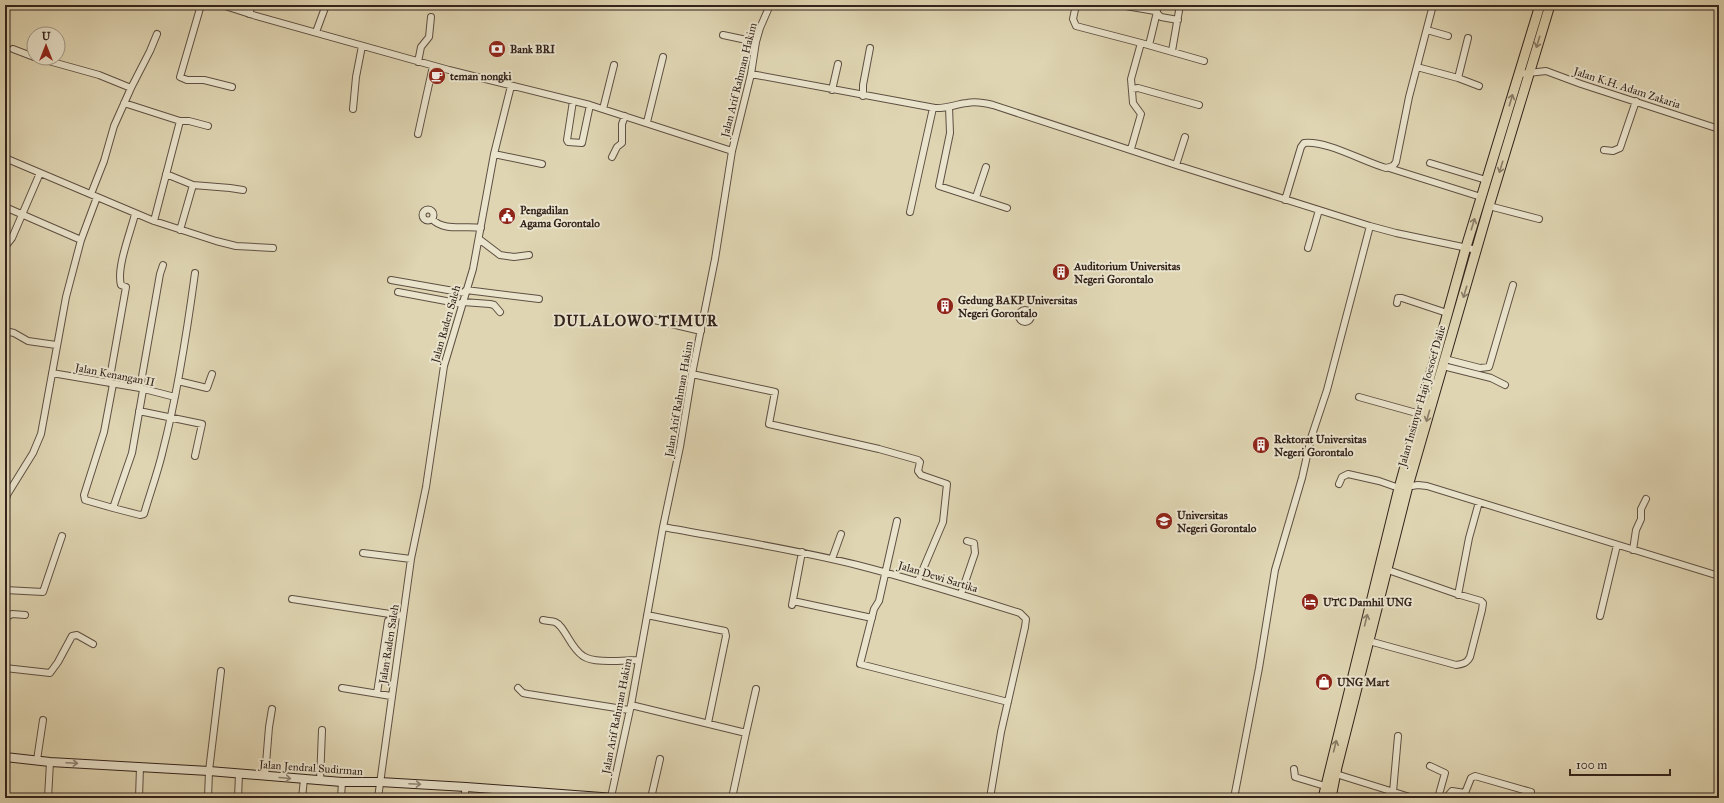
<svg xmlns="http://www.w3.org/2000/svg" width="1724" height="803" font-family="'IM FELL Great Primer',serif">
<style>
.lines{fill:none;stroke-linecap:round;stroke-linejoin:round}
.street-casing{stroke:#5e5042;stroke-width:8}
.secondary-casing{stroke:#33231c;stroke-width:10}
.primary-casing{stroke:#33231c;stroke-width:11}
.street{stroke:#eae4cd;stroke-width:6}
.secondary{stroke:#eae4cd;stroke-width:8}
.primary{stroke:#dfd5b2;stroke-width:9}
.oneway{stroke:#897c67}
.oneway2{stroke:#8e8474}
.labels{text-anchor:middle;dominant-baseline:central;stroke-width:4;stroke-linejoin:round;paint-order:stroke}
.poi-label{font-size:11px;font-weight:bold;fill:#33231c;stroke:#eae4cd;text-anchor:start}
.street-label{font-size:11px;fill:#33231c;stroke:#eae4cd}
.district-label{font-size:15px;font-weight:bold;letter-spacing:1px;fill:#33231c;stroke:#eae4cd}
</style>
<rect width="100%" height="100%" fill="#dfd5b2"/>
<filter id="stains"><feTurbulence type="fractalNoise" baseFrequency=".005" numOctaves="4"/><feColorMatrix values="0 0 0 0 .2 0 0 0 0 .09 0 0 0 0 .02 0 0 0 .5 -.17"/></filter>
<radialGradient id="worn" r=".72"><stop offset=".6" stop-color="#630" stop-opacity="0"/><stop offset="1" stop-color="#630" stop-opacity=".3"/></radialGradient>
<g class="lines">
<defs>
<path id="street" d="M 201,5 L 180,77 L 187,80 L 204,80 L 232,87
M 222,5 L 253,15 L 449,70 L 590,105 L 732,151
M 1076,5 L 1073,19 L 1076,26 L 1141,43
M 1120,5 L 1155,11 L 1161,17 L 1178,20
M 249,14 L 252,5
M 1427,30 L 1448,36
M 316,32 L 326,5
M 723,35 L 756,42
M 1149,45 L 1157,12
M 13,49 L 34,57
M 1172,51 L 1180,5
M 38,58 L 99,75 L 131,88
M 418,62 L 421,47 L 429,37 L 431,17
M 1417,67 L 1458,78 L 1468,38
M 751,74 L 935,108 C 946,109 956,104 967,103 C 976,101 985,103 993,105 L 1176,165 L 1370,226 L 1396,233 L 1477,250
M 1519,74 L 1546,71 L 1581,84 L 1719,129
M 1458,78 L 1479,86
M 1132,89 L 1138,88 L 1199,105
M 832,90 L 838,64
M 863,96 L 863,85 L 870,48
M 573,101 L 567,140 L 568,142 L 582,143 L 590,105
M 124,103 L 180,121 L 189,121 L 208,126
M 949,107 L 950,133 L 939,186 L 1007,208
M 353,109 L 356,77 L 362,46
M 603,109 L 614,65
M 647,122 L 663,57
M 418,134 L 433,66
M 1131,149 L 1141,114 L 1133,103 L 1131,79 L 1141,43 L 1204,61
M 1604,150 L 1613,151 L 1620,148 L 1636,101
M 494,154 L 542,164
M 612,157 L 617,147 L 622,143 L 622,124 L 625,116
M 5,158 L 154,221 L 216,241 L 236,246 L 273,248
M 1430,163 L 1486,180
M 1176,165 L 1185,137
M 1389,168 L 1481,197
M 166,174 L 193,185 L 180,230
M 193,185 L 230,188 L 243,190
M 91,194 L 104,161 L 114,126 L 131,88 L 150,51 L 157,34
M 976,197 L 986,167
M 1285,200 L 1301,147 L 1304,143 C 1326,140 1364,162 1386,168 L 1393,166 L 1396,162 L 1409,97 L 1433,5
M 1489,206 L 1539,219
M 5,207 L 81,240
M422.5 215a5.5 5.5 0 1 1 11 0a5.5 5.5 0 1 1-11 0Z
M 910,212 L 933,108
M 432,219 C 444,232 466,225 481,228
M 154,221 L 180,121
M 479,239 L 500,255 L 514,257 L 529,255
M 5,247 L 12,238 L 40,173
M 1308,248 L 1319,210
M 391,280 L 465,293
M 466,290 L 539,299
M 398,292 L 462,304
M 463,302 L 490,304 L 494,305 L 500,312
M 1397,303 L 1398,298 L 1402,298 L 1447,313
M1019 316a6 6 0 1 1 12 0a6 6 0 1 1-12 0Z
M 646,318 L 701,331
M 5,331 L 14,333 L 28,341 L 56,345
M 1445,359 L 1480,368 L 1489,367 L 1513,285
M 1443,366 L 1491,378 L 1505,385
M 52,373 L 140,388 L 175,397
M 692,374 L 775,392 L 769,424 L 879,449 L 918,460 L 920,462 L 918,471 L 921,475 L 947,484 L 943,522 L 918,581
M 178,381 L 207,388 L 212,374
M 109,383 L 126,287 L 121,285 C 116,268 131,231 135,214
M 113,384 L 104,432 L 84,495 L 85,500 L 113,508 L 132,453 L 143,390
M 140,388 L 160,274 L 163,265
M 1359,397 L 1420,414
M 139,411 L 202,424 L 195,456
M 1339,484 L 1342,477 L 1348,474 L 1379,481 L 1399,488 L 1418,485 L 1427,486 L 1719,576
M 5,503 L 7,495 L 33,453 L 41,434 L 66,297 L 81,240 L 97,197
M 113,508 L 140,515 L 144,514 C 150,493 158,472 163,450 C 178,392 187,332 195,273
M 897,521 L 879,601 L 874,609 L 860,664 L 1008,702
M 663,527 C 728,539 793,549 857,565 C 912,579 966,596 1020,613 L 1026,619 L 1025,627 L 1001,732 L 990,798
M 1633,550 L 1636,530 L 1641,519 L 1641,509 L 1646,499
M 363,553 L 411,559
M 832,559 L 841,534
M 5,590 L 43,592 L 62,536
M 961,594 L 975,553 L 974,543 L 967,541
M 1458,595 L 1469,538 L 1479,502
M 292,599 L 403,616
M 793,601 L 872,618
M 792,605 L 802,552
M 647,615 L 725,631 L 726,636 L 708,723
M 1600,616 L 1617,545
M 5,618 L 12,614 L 25,615
M 543,620 C 547,621 552,621 555,622 C 565,626 570,648 583,656 C 594,664 624,660 639,660
M 1369,641 L 1456,665 C 1463,664 1467,663 1470,657 L 1482,610 L 1483,603 L 1481,601 L 1457,594 L 1388,570
M 5,668 L 50,673 L 58,662 L 72,636 L 77,635 L 93,644
M 342,688 L 391,696
M 518,688 L 523,693 L 528,694 L 629,710
M 377,693 L 388,621
M 631,705 L 746,733 L 732,798
M 746,733 L 756,689
M 37,760 L 43,720
M 1430,766 L 1445,773 L 1438,798
M 1294,769 L 1295,777 L 1325,786
M 1336,774 L 1413,798
M 265,776 L 269,727 L 272,709
M 320,781 L 322,730
M 1393,792 L 1398,736
M 1234,796 L 1246,798
M 611,797 L 631,705 L 663,527 L 680,447 L 692,374 L 715,259 L 732,151 L 751,74 L 756,42 L 760,28 L 770,5
M 48,798 L 50,762
M 139,798 L 140,767
M 208,798 L 209,771 L 221,671
M 238,798 L 239,774
M 302,798 L 304,779
M 341,798 L 342,782
M 378,798 L 411,559 L 426,487 L 444,366 L 473,269 L 494,154 L 511,86
M 464,798 L 466,787
M 651,798 L 660,759
M 1234,798 L 1259,668 L 1275,570 L 1302,478 L 1311,438 L 1327,390 L 1370,226
M 1446,798 L 1452,791 L 1465,793 L 1471,778 L 1475,776 L 1531,792"/>
<path id="secondary" d="M 5,757 L 50,762 L 209,771 L 342,782 L 380,782 L 466,787 L 615,798"/>
<path id="primary" d="M 1323,798 L 1399,488 L 1466,247 L 1540,5
M 1331,798 L 1337,767 L 1408,486 L 1489,206 L 1550,5"/>
</defs>
<use href="#street" class="street-casing"/>
<use href="#secondary" class="secondary-casing"/>
<use href="#primary" class="primary-casing"/>
<use href="#street" class="street"/>
<use href="#secondary" class="secondary"/>
<use href="#primary" class="primary"/>
</g>
<defs><path id="oneway-shaft" d="M-6 0H5M1.5-3L5.5 0L1.5 3" fill="none" stroke-width="1.6" stroke-linecap="round" stroke-linejoin="round"/></defs>
<g class="oneway">
<use href="#oneway-shaft" transform="translate(1538 42) rotate(107)"/>
<use href="#oneway-shaft" transform="translate(1511 100) rotate(-73)"/>
<use href="#oneway-shaft" transform="translate(1501 167) rotate(107)"/>
<use href="#oneway-shaft" transform="translate(1473 224) rotate(-73)"/>
<use href="#oneway-shaft" transform="translate(1465 292) rotate(107)"/>
<use href="#oneway-shaft" transform="translate(1428 416) rotate(106)"/>
<use href="#oneway-shaft" transform="translate(1366 620) rotate(-76)"/>
<use href="#oneway-shaft" transform="translate(1335 746) rotate(-76)"/>
</g>
<g class="oneway2">
<use href="#oneway-shaft" transform="translate(72 763) rotate(3)"/>
<use href="#oneway-shaft" transform="translate(285 778) rotate(5)"/>
<use href="#oneway-shaft" transform="translate(415 784) rotate(3)"/>
</g>
<defs>
<symbol id="bank-disc" viewBox="-11 -11 22 22"><circle r="9.5" fill="#8f2418" stroke="#eae4cd"/><path d="M-6-4H6V4H-6ZM0-2.3a2.3 2.3 0 1 0 0 4.6a2.3 2.3 0 1 0 0-4.6Z" fill="#fff"/></symbol>
<symbol id="cafe-disc" viewBox="-11 -11 22 22"><circle r="9.5" fill="#8f2418" stroke="#eae4cd"/><path d="M-5.5-4.5H6V0H3Q3 3.5 0 3.5H-2.5Q-5.5 3.5-5.5 0ZM3-3.2v2h1.7v-2ZM-6 4.5H4V6H-6Z" fill="#fff"/></symbol>
<symbol id="civic-disc" viewBox="-11 -11 22 22"><circle r="9.5" fill="#8f2418" stroke="#eae4cd"/><path d="M-.6-6.5H3V-4.5H.6V-3L4-1V1h2V6H-6V1h2V-1L-.6-3ZM-1.2 2.5V6h2.4V2.5Z" fill="#fff"/></symbol>
<symbol id="building-disc" viewBox="-11 -11 22 22"><circle r="9.5" fill="#8f2418" stroke="#eae4cd"/><path d="M-4-6H4V6H1V3H-1V6H-4ZM-2.5-4.3h1.7v1.8h-1.7ZM.8-4.3h1.7v1.8H.8ZM-2.5-1h1.7V.8h-1.7ZM.8-1h1.7V.8H.8Z" fill="#fff"/></symbol>
<symbol id="university-disc" viewBox="-11 -11 22 22"><circle r="9.5" fill="#8f2418" stroke="#eae4cd"/><path d="M0-5L7-2L0 1L-7-2ZM-4 1L0 2.5L4 1V4Q0 6-4 4Z" fill="#fff"/></symbol>
<symbol id="hotel-disc" viewBox="-11 -11 22 22"><circle r="9.5" fill="#8f2418" stroke="#eae4cd"/><path d="M-6-4.5h1.5V1H6V5H4.5V3h-9V5H-6ZM-4 0a1.8 1.8 0 1 1 3.6 0ZM.5 0V-2.5h3Q6-2.5 6 0Z" fill="#fff"/></symbol>
<symbol id="shop-disc" viewBox="-11 -11 22 22"><circle r="9.5" fill="#8f2418" stroke="#eae4cd"/><path d="M-5-2.5h2.3a2.7 3.5 0 0 1 5.4 0H5L5.5 6h-11ZM-1.5-2.5h3a1.5 2.3 0 0 0-3 0Z" fill="#fff"/></symbol>
</defs>
<g fill-rule="evenodd">
<use href="#bank-disc" x="487" y="39" width="20" height="20"/>
<use href="#cafe-disc" x="427" y="66" width="20" height="20"/>
<use href="#civic-disc" x="497" y="206" width="20" height="20"/>
<use href="#building-disc" x="1051" y="262" width="20" height="20"/>
<use href="#building-disc" x="935" y="296" width="20" height="20"/>
<use href="#building-disc" x="1251" y="435" width="20" height="20"/>
<use href="#university-disc" x="1154" y="511" width="20" height="20"/>
<use href="#hotel-disc" x="1300" y="592" width="20" height="20"/>
<use href="#shop-disc" x="1314" y="672" width="20" height="20"/>
</g>
<g class="labels">
<g class="poi-label">
<text x="510" y="49">Bank BRI</text>
<text x="450" y="76">teman nongki</text>
<text x="520" y="210">Pengadilan<tspan x="520" dy="13">Agama Gorontalo</tspan></text>
<text x="1074" y="266">Auditorium Universitas<tspan x="1074" dy="13">Negeri Gorontalo</tspan></text>
<text x="958" y="300">Gedung BAKP Universitas<tspan x="958" dy="13">Negeri Gorontalo</tspan></text>
<text x="1274" y="439">Rektorat Universitas<tspan x="1274" dy="13">Negeri Gorontalo</tspan></text>
<text x="1177" y="515">Universitas<tspan x="1177" dy="13">Negeri Gorontalo</tspan></text>
<text x="1323" y="602">UTC Damhil UNG</text>
<text x="1337" y="682">UNG Mart</text>
</g>
<g class="street-label">
<text transform="translate(739 80) rotate(-76)">Jalan Arif Rahman Hakim</text>
<text transform="translate(1627 88) rotate(18)">Jalan K.H. Adam Zakaria</text>
<text transform="translate(446 324) rotate(-74)">Jalan Raden Saleh</text>
<text transform="translate(115 375) rotate(11)">Jalan Kenangan II</text>
<text transform="translate(1422 396) rotate(-74)">Jalan Insinyur Haji Joesoef Dalie</text>
<text transform="translate(679 399) rotate(-80)">Jalan Arif Rahman Hakim</text>
<text transform="translate(938 577) rotate(17)">Jalan Dewi Sartika</text>
<text transform="translate(389 644) rotate(-81)">Jalan Raden Saleh</text>
<text transform="translate(617 716) rotate(-79)">Jalan Arif Rahman Hakim</text>
<text transform="translate(311 768) rotate(4)">Jalan Jendral Sudirman</text>
</g>
<g class="district-label">
<text x="636" y="321">DULALOWO TIMUR</text>
</g>
</g>
<rect width="1724" height="803" fill="none" stroke="#dfd5b2" stroke-width="20"/>
<rect x="6" y="6" width="1712" height="791" fill="none" stroke="#33231c" stroke-width="2"/>
<rect x="10" y="10" width="1704" height="783" fill="none" stroke="#33231c"/>
<g transform="translate(46 46)"><circle r="19" fill="#eae4cd" stroke="#a19786"/>
<path d="M0-3L7 15L0 10L-7 15Z" fill="#8f2418"/>
<text y="-6" font-size="11" font-weight="bold" text-anchor="middle" fill="#33231c">U</text>
</g>
<path d="M1570 769v6h100v-6" fill="none" stroke="#33231c" stroke-width="2"/>
<text x="1576" y="769" font-size="12" fill="#33231c" stroke="#eae4cd" stroke-width="3" paint-order="stroke">100 m</text>
<rect width="100%" height="100%" filter="url(#stains)"/>
<rect width="100%" height="100%" fill="url(#worn)"/>
</svg>
